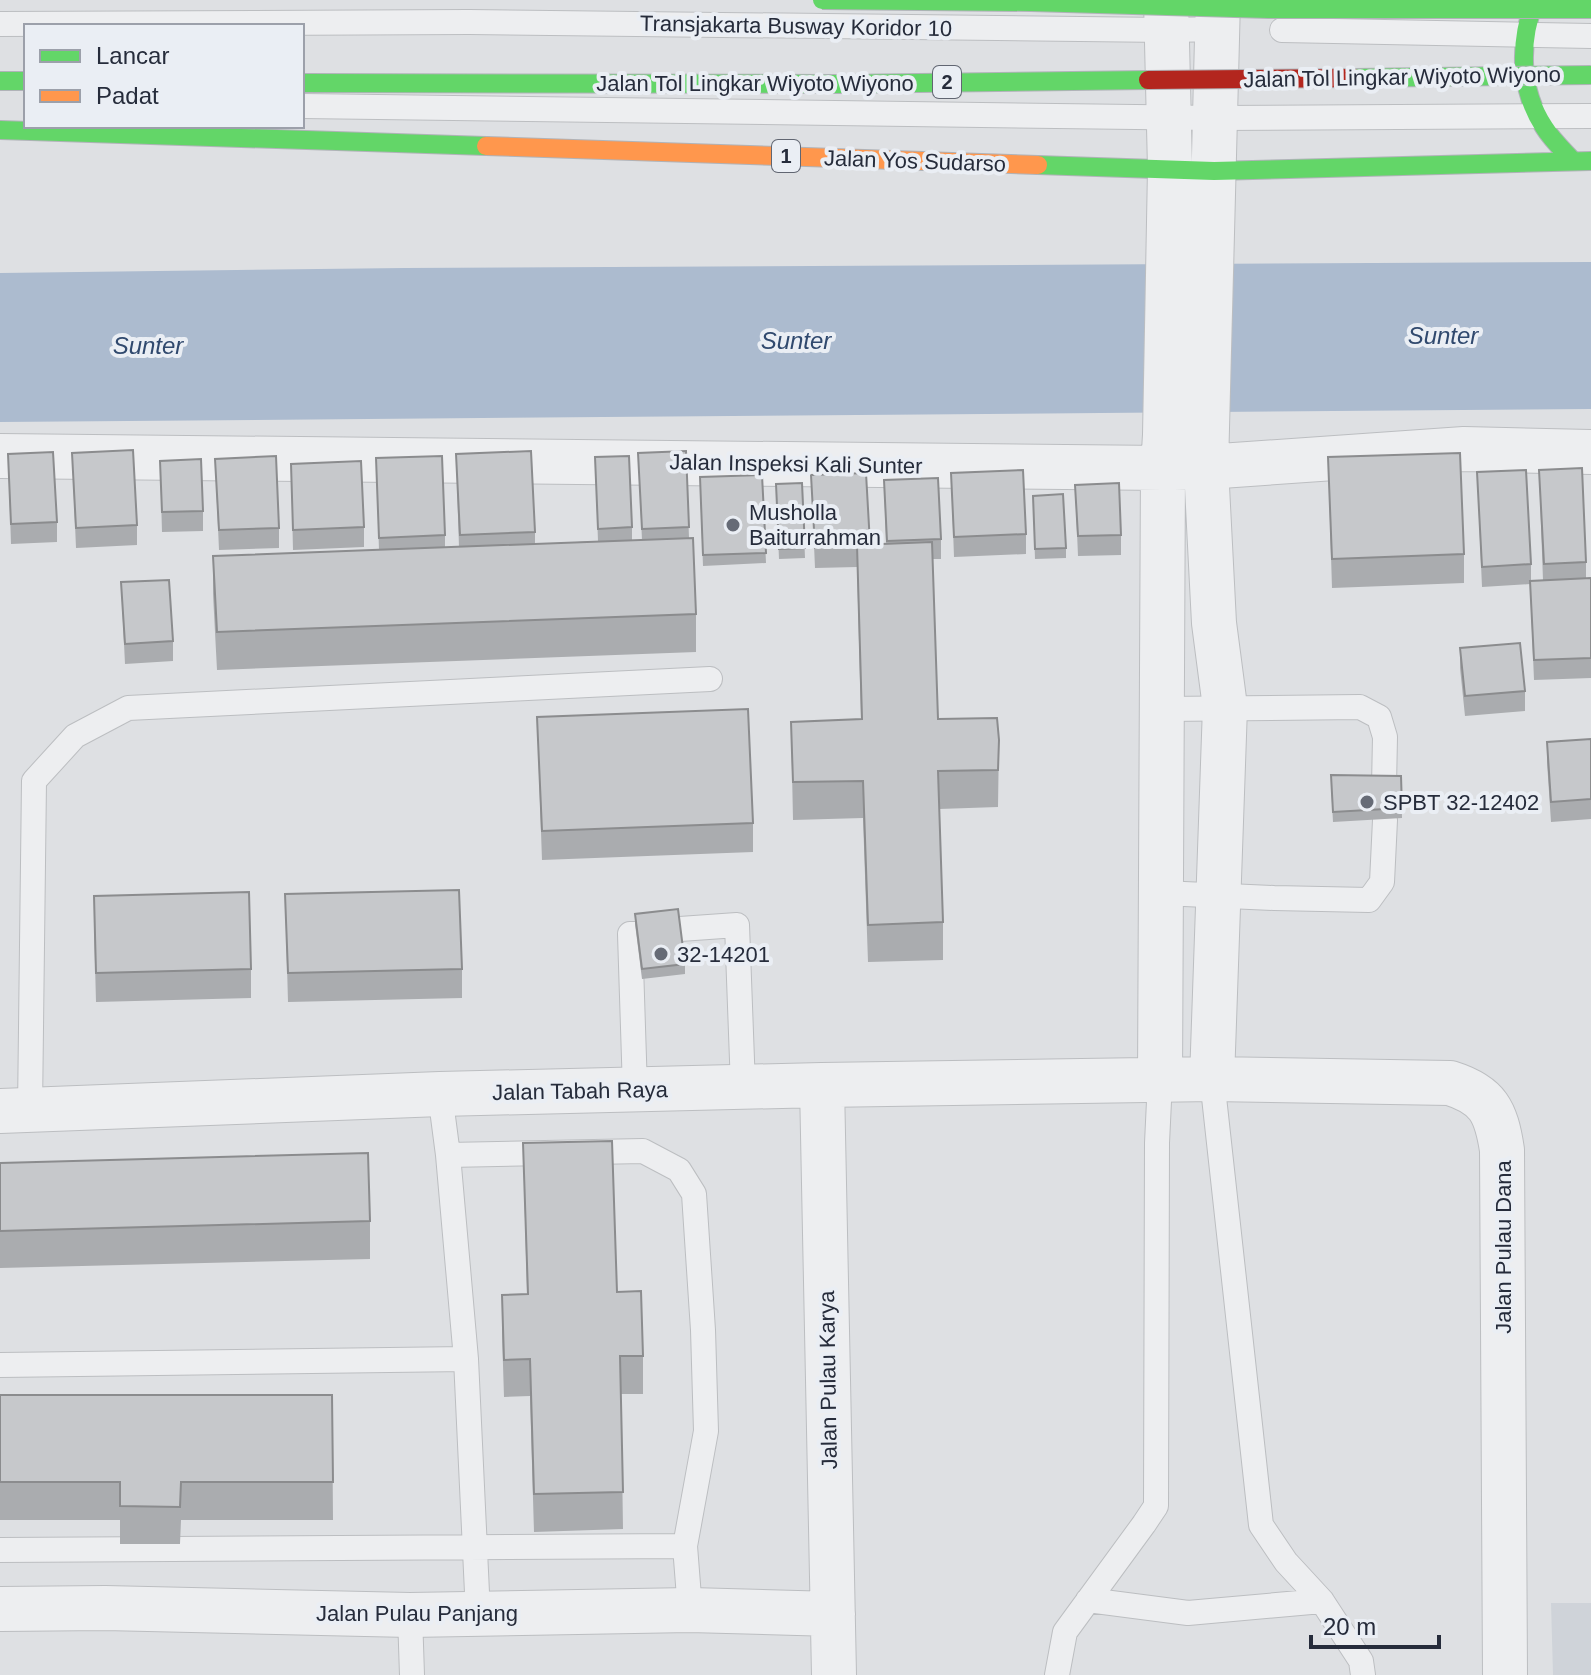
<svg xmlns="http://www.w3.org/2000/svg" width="1591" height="1675" font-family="Helvetica,sans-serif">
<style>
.built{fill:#cfd3d9}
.water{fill:#acbbcf}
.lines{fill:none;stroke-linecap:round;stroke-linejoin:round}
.lane-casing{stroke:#bcbec1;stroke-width:26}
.street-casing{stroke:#bcbec1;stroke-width:46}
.fast-casing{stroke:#b0b3b8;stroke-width:20}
.slow-casing{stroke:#b0b3b8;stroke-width:20}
.lane{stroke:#edeef0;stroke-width:24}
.street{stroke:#edeef0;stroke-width:44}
.fast{stroke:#63d668;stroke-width:18}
.slow{stroke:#ff974d;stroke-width:18}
.fast-bridge-casing{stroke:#b0b3b8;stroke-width:20;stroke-linecap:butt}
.jam-bridge-casing{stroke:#b0b3b8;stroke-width:20;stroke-linecap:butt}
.fast-bridge{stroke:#63d668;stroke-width:18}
.jam-bridge{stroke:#b3261e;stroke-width:18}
.wall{fill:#aaacaf}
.building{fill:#c6c8cb;stroke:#8b8c8e;stroke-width:2}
.poi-dot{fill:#666b76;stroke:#eaeef4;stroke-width:3}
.labels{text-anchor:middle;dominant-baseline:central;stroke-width:8;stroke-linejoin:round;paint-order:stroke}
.shield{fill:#eaeef4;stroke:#616672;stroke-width:2}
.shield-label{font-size:20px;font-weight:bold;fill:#262c3b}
.street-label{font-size:22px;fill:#262c3b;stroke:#eaeef4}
.poi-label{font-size:22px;fill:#262c3b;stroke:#eaeef4;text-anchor:start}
.water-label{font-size:24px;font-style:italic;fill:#30496e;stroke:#eaeef4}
</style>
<rect width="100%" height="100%" fill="#dee0e3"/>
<path class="built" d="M 1551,1603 L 1591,1603 L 1591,1675 L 1553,1675 Z"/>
<path class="water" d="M 1591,262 L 1591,409 L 0,422 L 0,273 L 404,268 Z"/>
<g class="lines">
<defs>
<path id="lane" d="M 0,24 L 469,22 L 1166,30 L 1226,29
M 1282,30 L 1591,36
M 302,106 L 1215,118 L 1591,116
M 1163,709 L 1360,707 L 1379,717 L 1385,737 L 1384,786
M 1162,893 L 1274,898 L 1369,900 L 1382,882 L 1385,820
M 680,929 L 737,925 L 743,1087
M 1212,1079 L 1261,1525 L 1286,1562 L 1322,1601 L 1361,1661 L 1363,1675
M 635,1090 L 630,934 L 636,934
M 440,1094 L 448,1155 L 466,1359 L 478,1614
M 30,1110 L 34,781 L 75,736 L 128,708 L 710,679
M 0,1365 L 466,1359
M 685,1546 L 690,1610
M 0,1550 L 685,1546 L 706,1431 L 703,1330 L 694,1194 L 679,1170 L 643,1151 L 448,1155
M 1088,1600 L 1188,1613 L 1322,1601
M 410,1615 L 412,1675
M 1057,1675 L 1065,1632 L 1144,1524 L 1156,1506 L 1157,1143 L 1160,1080"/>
<path id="street" d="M 0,456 L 1163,468 L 1206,467 L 1464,449 L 1591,452
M 1212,1079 L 1225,707 L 1214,623 L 1206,467 L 1218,0
M 1160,1080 L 1163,468 L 1165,435 L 1170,169 L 1166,0
M 822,1085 L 834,1675
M 0,1111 L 440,1094 L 822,1085 L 1212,1079 L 1450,1083 C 1488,1095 1496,1111 1502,1150 L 1505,1675
M 0,1609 L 105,1608 L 410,1615 L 690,1610 L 833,1614"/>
<path id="fast" d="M 1535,0 C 1519,42 1519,89 1544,127 C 1552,140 1563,150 1573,161
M 0,81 L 26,81
M 0,130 L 486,146
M 1038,165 L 1214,171 L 1591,161"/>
<path id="slow" d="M 486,146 L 1038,165"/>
</defs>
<use href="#lane" class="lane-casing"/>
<use href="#street" class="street-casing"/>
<use href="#fast" class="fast-casing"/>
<use href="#slow" class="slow-casing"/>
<use href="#lane" class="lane"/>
<use href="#street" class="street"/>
<use href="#fast" class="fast"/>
<use href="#slow" class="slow"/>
<defs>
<path id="fast-bridge" d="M 822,0 L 1031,2 L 1269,9 L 1591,9
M 1354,78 L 1591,75
M 302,83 L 839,84 L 1148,80"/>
<path id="jam-bridge" d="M 1148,80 L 1354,78"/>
</defs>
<use href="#fast-bridge" class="fast-bridge-casing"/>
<use href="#jam-bridge" class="jam-bridge-casing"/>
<use href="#fast-bridge" class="fast-bridge"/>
<use href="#jam-bridge" class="jam-bridge"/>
</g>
<path class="wall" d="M 686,451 L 689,538 L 696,614 L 696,652 L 217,670 L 213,594 L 213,556 L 379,550 L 376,458 L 445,535 L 445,547 L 459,547 L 456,454 L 535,532 L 535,544 L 598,541 L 595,457 L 632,527 L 632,540 L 642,540 L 638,453 Z
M 72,453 L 137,525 L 137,545 L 76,548 Z
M 8,454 L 57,522 L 57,542 L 11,544 Z
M 1328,457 L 1464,554 L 1464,583 L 1332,588 Z
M 215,459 L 279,528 L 279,548 L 219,550 Z
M 160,461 L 203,511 L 203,531 L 162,532 Z
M 291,464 L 364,527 L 364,547 L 293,550 Z
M 1539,470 L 1586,562 L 1586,578 L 1591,578 L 1591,678 L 1534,680 L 1530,584 L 1482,587 L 1477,472 L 1531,564 L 1531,581 L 1543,580 Z
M 951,473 L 1026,534 L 1026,554 L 954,557 Z
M 762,475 L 766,563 L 703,566 L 700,487 Z
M 811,475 L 870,544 L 886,544 L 884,480 L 941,539 L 941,559 L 932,559 L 938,719 L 999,740 L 998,807 L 939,809 L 943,922 L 943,960 L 868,962 L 863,818 L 793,820 L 791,722 L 861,719 L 857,567 L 815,568 Z
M 802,483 L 805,558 L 779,559 L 776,484 Z
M 1075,485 L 1121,535 L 1121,555 L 1078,556 Z
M 1033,496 L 1066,548 L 1066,558 L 1035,559 Z
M 121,582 L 173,641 L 173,661 L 125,664 Z
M 1460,648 L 1525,691 L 1525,711 L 1465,716 L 1460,668 Z
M 537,717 L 753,823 L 753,852 L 542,860 Z
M 1591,739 L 1591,819 L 1551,822 L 1547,762 L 1547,742 Z
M 1401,776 L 1402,818 L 1333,822 L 1331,785 Z
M 285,894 L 462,969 L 462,998 L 288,1002 Z
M 635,914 L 685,964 L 685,974 L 642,979 L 635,924 Z
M 94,926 L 251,969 L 251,998 L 96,1002 Z
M 523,1143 L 617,1292 L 643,1356 L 643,1394 L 621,1394 L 623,1529 L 534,1532 L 530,1396 L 504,1397 L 502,1333 L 502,1295 L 527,1294 Z
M 0,1163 L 370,1221 L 370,1259 L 0,1268 Z
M 0,1395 L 332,1395 L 333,1520 L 181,1520 L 180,1544 L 120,1544 L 120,1520 L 0,1520 Z"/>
<path class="building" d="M 133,450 L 137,525 L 76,528 L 72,453 Z
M 531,451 L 535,532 L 460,535 L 456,454 Z
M 686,451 L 689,527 L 642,529 L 638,453 Z
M 53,452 L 57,522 L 11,524 L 8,454 Z
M 1460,453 L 1464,554 L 1332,559 L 1328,457 Z
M 276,456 L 279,528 L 219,530 L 215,459 Z
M 442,456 L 445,535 L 379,538 L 376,458 Z
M 629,456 L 632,527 L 598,529 L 595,457 Z
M 201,459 L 203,511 L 162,512 L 160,461 Z
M 361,461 L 364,527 L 293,530 L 291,464 Z
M 1582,468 L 1586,562 L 1544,564 L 1539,470 Z
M 1023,470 L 1026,534 L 954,537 L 951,473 Z
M 1526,470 L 1531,564 L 1482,567 L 1477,472 Z
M 866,473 L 870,544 L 857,545 L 857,547 L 815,548 L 811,475 Z
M 762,475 L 766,553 L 703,555 L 700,477 Z
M 938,478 L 941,539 L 887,541 L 884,480 Z
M 802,483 L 805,548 L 779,549 L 776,484 Z
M 1119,483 L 1121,535 L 1078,536 L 1075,485 Z
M 1063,494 L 1066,548 L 1035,549 L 1033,496 Z
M 693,538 L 696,614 L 217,632 L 213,556 Z
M 932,542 L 938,719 L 997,718 L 999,740 L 998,770 L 938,771 L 943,922 L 868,925 L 863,781 L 793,782 L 791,722 L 862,719 L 857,545 Z
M 1591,578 L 1591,658 L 1534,660 L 1530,581 Z
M 169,580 L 173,641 L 125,644 L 121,582 Z
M 1520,643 L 1525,691 L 1465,696 L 1460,648 Z
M 748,709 L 753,823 L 542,831 L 537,717 Z
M 1591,739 L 1591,799 L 1551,802 L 1547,742 Z
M 1331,775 L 1401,776 L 1402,808 L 1333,812 Z
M 459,890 L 462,969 L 288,973 L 285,894 Z
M 249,892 L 251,969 L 96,973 L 94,896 Z
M 678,909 L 685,964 L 642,969 L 635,914 Z
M 612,1141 L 617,1292 L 641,1291 L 643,1356 L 620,1356 L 623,1492 L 534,1494 L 530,1359 L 504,1360 L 502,1295 L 528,1294 L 523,1143 Z
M 368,1153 L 370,1221 L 0,1231 L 0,1163 Z
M 0,1395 L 332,1395 L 333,1482 L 181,1482 L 180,1507 L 120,1506 L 120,1482 L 0,1482 Z"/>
<g class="poi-dot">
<circle cx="733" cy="525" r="8"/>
<circle cx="1367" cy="802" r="8"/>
<circle cx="661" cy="954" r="8"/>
</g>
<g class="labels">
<g class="shield">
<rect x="933" y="66" width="28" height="32" rx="6"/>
<rect x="772" y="140" width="28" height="32" rx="6"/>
</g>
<g class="shield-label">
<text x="947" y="82">2</text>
<text x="786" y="156">1</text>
</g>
<g class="street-label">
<text transform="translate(796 26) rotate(1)">Transjakarta Busway Koridor 10</text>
<text transform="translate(1402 77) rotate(-1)">Jalan Tol Lingkar Wiyoto Wiyono</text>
<text x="755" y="83">Jalan Tol Lingkar Wiyoto Wiyono</text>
<text transform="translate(915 161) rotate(2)">Jalan Yos Sudarso</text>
<text transform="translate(796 464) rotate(1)">Jalan Inspeksi Kali Sunter</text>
<text transform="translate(580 1091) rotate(-1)">Jalan Tabah Raya</text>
<text transform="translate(1503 1247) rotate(-90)">Jalan Pulau Dana</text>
<text transform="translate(828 1380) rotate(-91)">Jalan Pulau Karya</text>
<text x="417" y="1613">Jalan Pulau Panjang</text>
</g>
<g class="poi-label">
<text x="749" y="512">Musholla<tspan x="749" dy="25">Baiturrahman</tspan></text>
<text x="1383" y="802">SPBT 32-12402</text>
<text x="677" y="954">32-14201</text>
</g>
<g class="water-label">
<text x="1443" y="335">Sunter</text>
<text x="796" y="340">Sunter</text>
<text x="148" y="345">Sunter</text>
</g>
</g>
<rect x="24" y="24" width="280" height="104" fill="#eaeef4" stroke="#9ca0aa" stroke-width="2"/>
<rect x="40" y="50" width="40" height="12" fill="#63d668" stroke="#9ca0aa" stroke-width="2"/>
<text x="96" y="64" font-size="24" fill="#262c3b">Lancar</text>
<rect x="40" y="90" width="40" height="12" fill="#ff974d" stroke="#9ca0aa" stroke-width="2"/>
<text x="96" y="104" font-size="24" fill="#262c3b">Padat</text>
<path d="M1311 1635v12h128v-12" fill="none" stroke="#262c3b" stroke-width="4"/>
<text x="1323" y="1635" font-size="24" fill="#262c3b" stroke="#eaeef4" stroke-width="6" paint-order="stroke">20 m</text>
</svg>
